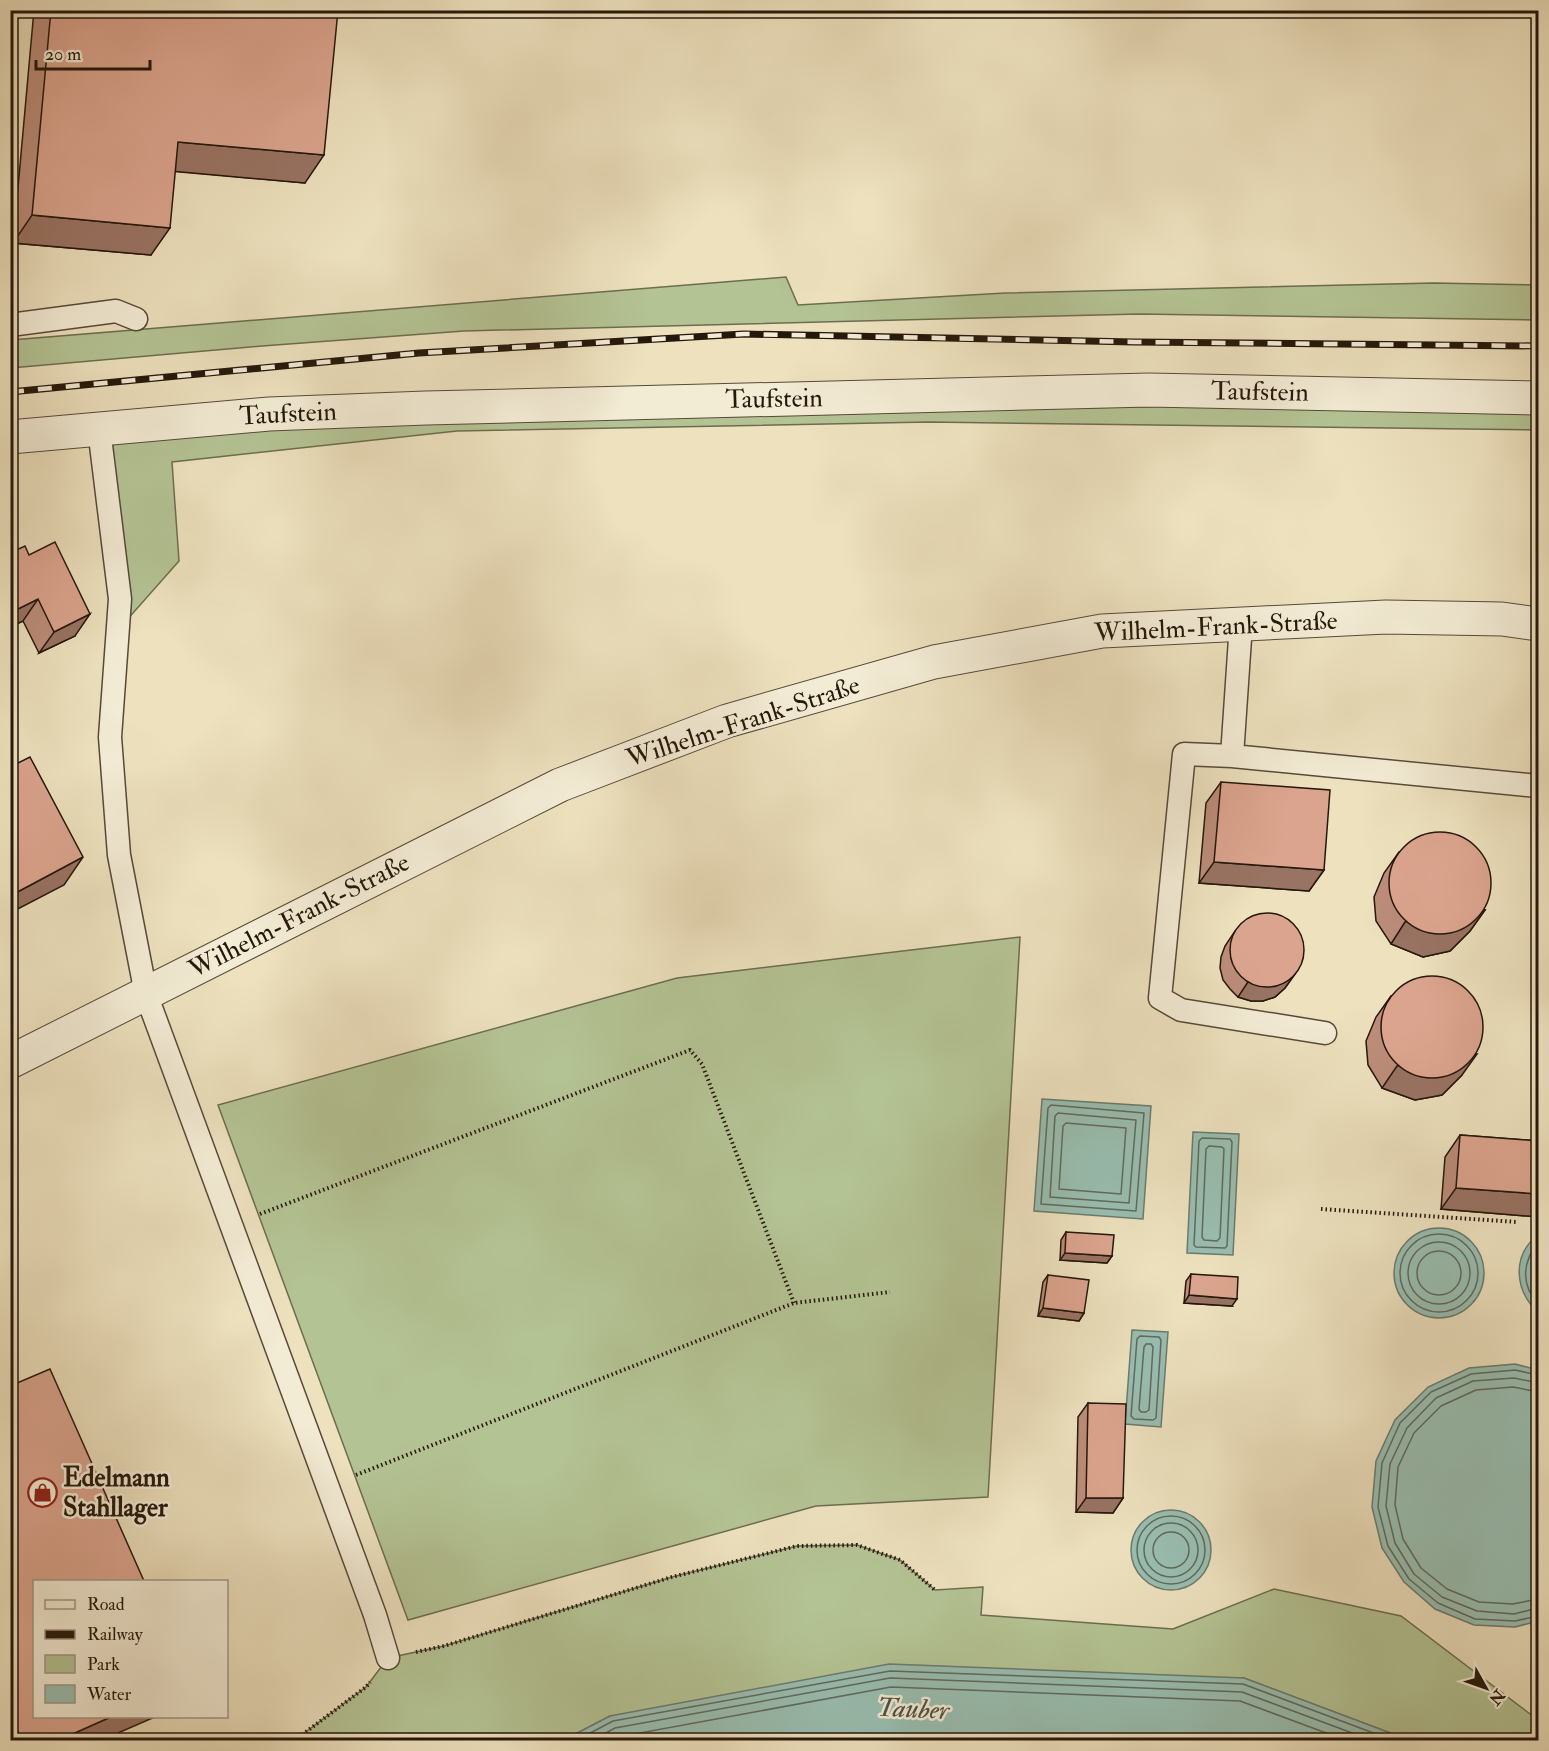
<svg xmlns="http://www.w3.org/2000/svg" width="1549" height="1751" font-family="'IM FELL Double Pica',serif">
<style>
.green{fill:#b4c394;stroke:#6c6d50;stroke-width:1.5}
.water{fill:#99beb1;stroke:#6b7b6f;stroke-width:1.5}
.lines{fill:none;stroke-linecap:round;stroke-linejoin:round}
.shore{stroke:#5f6a5e;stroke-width:1.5}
.lane-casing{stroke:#574a38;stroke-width:25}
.street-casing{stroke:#574a38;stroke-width:35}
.path{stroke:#25170b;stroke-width:4;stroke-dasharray:1.5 3;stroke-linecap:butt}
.lane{stroke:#f3ecd5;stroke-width:22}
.street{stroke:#f3ecd5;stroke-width:33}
.rail-casing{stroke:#25170b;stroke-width:7}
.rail{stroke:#f3ecd5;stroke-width:4.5;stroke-dasharray:14;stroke-linecap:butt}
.wall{fill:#bc8d7a;stroke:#25170b;stroke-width:1.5}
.shaded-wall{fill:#997363;stroke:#25170b;stroke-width:1.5}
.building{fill:#dba48e;stroke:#25170b;stroke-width:1.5}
.labels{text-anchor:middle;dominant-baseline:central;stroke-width:5;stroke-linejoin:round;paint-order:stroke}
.street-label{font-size:26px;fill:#25170b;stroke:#f3ecd5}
.poi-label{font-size:26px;font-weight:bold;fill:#25170b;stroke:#f3ecd5;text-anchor:start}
.water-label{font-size:27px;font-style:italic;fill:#4e5145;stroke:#f3ecd5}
</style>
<rect width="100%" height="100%" fill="#ede1be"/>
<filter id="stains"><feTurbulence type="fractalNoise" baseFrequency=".00333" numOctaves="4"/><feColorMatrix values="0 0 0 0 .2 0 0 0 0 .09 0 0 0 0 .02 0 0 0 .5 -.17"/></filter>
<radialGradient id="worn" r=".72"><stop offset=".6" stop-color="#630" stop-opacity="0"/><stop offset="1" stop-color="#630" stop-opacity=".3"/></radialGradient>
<path class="green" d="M 786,277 L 798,305 L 1005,293 L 1434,283 L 1538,285 L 1538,320 L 1139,314 L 464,331 L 262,346 L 11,368 L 11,340 Z
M 1538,398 L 1538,430 L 929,422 L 457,431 L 172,462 L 179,561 L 118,630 L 99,429 Z
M 1020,937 L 988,1497 L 816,1506 L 408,1620 L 218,1105 L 677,978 Z
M 857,1545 L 900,1560 L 935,1590 L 983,1587 L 981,1615 L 1173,1629 L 1274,1589 L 1401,1616 L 1538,1720 L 1538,1740 L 1409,1740 L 1244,1678 L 610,1716 L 564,1740 L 295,1740 L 366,1687 L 388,1658 L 444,1646 L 672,1577 L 797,1546 Z"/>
<path class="water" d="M 1042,1099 L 1151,1106 L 1143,1219 L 1034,1211 Z
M 1193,1132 L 1239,1134 L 1233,1255 L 1187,1253 Z
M1394 1273a45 45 0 1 1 90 0a45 45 0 1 1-90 0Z
M 1538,1235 L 1538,1312 C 1515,1291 1511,1256 1538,1235 Z
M 1132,1330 L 1168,1332 L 1161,1427 L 1125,1424 Z
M 1515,1364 L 1538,1370 L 1538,1621 L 1515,1627 L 1474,1625 L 1435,1609 L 1404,1582 L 1382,1548 L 1372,1507 L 1376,1461 L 1395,1420 L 1428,1387 L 1469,1368 Z
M1131 1550a40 40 0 1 1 80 0a40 40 0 1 1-80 0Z
M 889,1664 L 1244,1678 L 1409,1740 L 564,1740 L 610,1716 Z"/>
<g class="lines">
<path class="shore" d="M 1051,1105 L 1144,1113 L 1136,1211 L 1041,1204 L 1048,1108 Z
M 1058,1113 L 1136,1120 L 1129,1203 L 1050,1197 L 1055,1116 Z
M 1066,1123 L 1126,1128 L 1121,1194 L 1059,1189 L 1063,1126 Z
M 1202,1138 L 1230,1139 L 1232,1142 L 1227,1246 L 1225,1248 L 1196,1247 L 1194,1245 L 1199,1141 Z
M 1209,1146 L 1222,1147 L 1224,1149 L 1220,1238 L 1217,1241 L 1204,1240 L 1202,1237 L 1206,1149 Z
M1400 1273a39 39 0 1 1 78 0a39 39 0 1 1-78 0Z
M1408 1273a31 31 0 1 1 62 0a31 31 0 1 1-62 0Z
M 1538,1243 C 1522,1262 1521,1285 1538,1304
M1417 1273a22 22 0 1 1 44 0a22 22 0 1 1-44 0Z
M 1140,1336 L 1159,1337 L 1161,1340 L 1156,1418 L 1153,1420 L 1134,1419 L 1131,1416 L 1137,1339 Z
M 1146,1344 L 1151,1344 L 1153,1347 L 1149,1410 L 1146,1412 L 1141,1412 L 1139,1409 L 1144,1347 Z
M 1538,1375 L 1515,1370 L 1471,1374 L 1431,1392 L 1400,1423 L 1382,1463 L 1378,1507 L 1388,1546 L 1409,1579 L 1438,1603 L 1475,1619 L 1515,1621 L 1538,1616
M 1538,1383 L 1514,1378 L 1473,1381 L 1436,1398 L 1407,1428 L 1390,1464 L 1386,1506 L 1395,1543 L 1414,1574 L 1442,1597 L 1477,1611 L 1514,1614 L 1538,1608
M 1538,1392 L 1513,1387 L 1476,1390 L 1441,1406 L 1414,1433 L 1398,1467 L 1395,1505 L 1403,1539 L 1421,1568 L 1447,1589 L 1479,1602 L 1513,1604 L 1538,1599
M1137 1550a34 34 0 1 1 68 0a34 34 0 1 1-68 0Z
M1144 1550a27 27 0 1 1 54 0a27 27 0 1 1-54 0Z
M1153 1550a18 18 0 1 1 36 0a18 18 0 1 1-36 0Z
M 577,1740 L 613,1721 L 890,1671 L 1243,1684 L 1392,1740
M 593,1740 L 615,1728 L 890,1678 L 1242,1692 L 1371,1740
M 612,1740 L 618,1737 L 891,1687 L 1240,1701 L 1345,1740"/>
<defs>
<path id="lane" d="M 10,325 L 116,311 L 136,319
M 99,429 L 120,599 L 110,737 L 119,855 L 146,994 L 375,1615 L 388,1658
M 1232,756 L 1241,624
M 1325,1033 L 1181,1010 L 1160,998 L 1184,754 L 1232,756 L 1538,786"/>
<path id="street" d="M 10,437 L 269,414 L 426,408 L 1149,390 L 1538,398
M 10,1062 L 560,785 L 727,721 L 934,662 L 1102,631 L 1386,617 L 1502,619 L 1538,624"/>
</defs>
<use href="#lane" class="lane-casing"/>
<use href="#street" class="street-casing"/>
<path class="path" d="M 1321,1209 L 1517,1222
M 260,1214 L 690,1050 L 702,1064 L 794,1303
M 356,1475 L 794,1303 L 890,1292
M 416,1652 L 444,1646 L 672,1577 L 797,1546 L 857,1545 L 900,1560 L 935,1590
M 295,1740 L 366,1687 L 370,1682"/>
<use href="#lane" class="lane"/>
<use href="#street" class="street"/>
<defs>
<path id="rail" d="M 10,392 L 419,353 L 744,334 L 1134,342 L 1538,346"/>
</defs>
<use href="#rail" class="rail-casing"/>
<use href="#rail" class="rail"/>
</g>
<path class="wall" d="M 34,10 L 338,10 L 305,183 L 175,171 L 151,255 L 13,243 Z
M 10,553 L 29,555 L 75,636 L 39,653 L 23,621 L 10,627 Z
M 1221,782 L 1324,870 L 1309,891 L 1199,883 L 1206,803 Z
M 1399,852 L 1485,910 L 1470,931 L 1450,951 L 1423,957 L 1391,944 L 1376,921 L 1374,897 L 1384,873 Z
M 1235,931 L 1295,974 L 1285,988 L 1275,997 L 1263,1001 L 1251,1001 L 1238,997 L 1230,989 L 1223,980 L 1220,968 L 1221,957 L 1225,946 Z
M 1391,996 L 1462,1075 L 1442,1095 L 1415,1100 L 1382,1088 L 1368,1065 L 1366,1041 L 1376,1017 Z
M 1460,1135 L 1539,1141 L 1539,1217 L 1441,1209 L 1445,1157 Z
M 1066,1232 L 1112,1256 L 1107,1263 L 1060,1260 L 1061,1240 Z
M 1191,1274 L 1232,1306 L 1184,1303 L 1186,1281 Z
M 1048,1275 L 1084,1313 L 1079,1321 L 1038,1316 L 1043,1282 Z
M 10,1386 L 102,1740 L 10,1740 Z
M 1088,1403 L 1123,1498 L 1113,1513 L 1076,1512 L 1078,1417 Z"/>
<path class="shaded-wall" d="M 178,142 L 324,155 L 305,183 L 159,170 Z
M 32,215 L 170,228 L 151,255 L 13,243 Z
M 38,599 L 23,621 L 10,627 L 10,613 Z
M 90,614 L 75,636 L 39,653 L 54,632 Z
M 83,857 L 64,885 L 10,913 L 10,896 Z
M 1214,862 L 1324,870 L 1309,891 L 1199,883 Z
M 1485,910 L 1470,931 L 1450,951 L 1423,957 L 1391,944 L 1405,922 Z
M 1295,974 L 1285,988 L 1275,997 L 1263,1001 L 1251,1001 L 1238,997 L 1248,982 Z
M 1477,1054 L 1462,1075 L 1442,1095 L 1415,1100 L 1382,1088 L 1397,1066 Z
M 1456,1188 L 1539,1194 L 1539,1217 L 1441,1209 Z
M 1065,1253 L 1112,1256 L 1107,1263 L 1060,1260 Z
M 1189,1295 L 1237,1299 L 1232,1306 L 1184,1303 Z
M 1043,1308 L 1084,1313 L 1079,1321 L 1038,1316 Z
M 1086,1498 L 1123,1498 L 1113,1513 L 1076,1512 Z
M 113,1716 L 157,1716 L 102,1740 L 59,1740 Z"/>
<path class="building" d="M 51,10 L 338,10 L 324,155 L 178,142 L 170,228 L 32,215 Z
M 10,16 L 17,16 L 10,96 Z
M 55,542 L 90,614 L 54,632 L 38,599 L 10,613 L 10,553 L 25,546 L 29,555 Z
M 30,757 L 83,857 L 10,896 L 10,767 Z
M 1221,782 L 1330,790 L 1324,870 L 1214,862 Z
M1389 883a51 51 0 1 1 102 0a51 51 0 1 1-102 0Z
M1230 950a37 37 0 1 1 74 0a37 37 0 1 1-74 0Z
M1381 1027a51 51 0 1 1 102 0a51 51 0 1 1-102 0Z
M 1460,1135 L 1539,1141 L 1539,1194 L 1456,1188 Z
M 1066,1232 L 1114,1235 L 1112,1256 L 1065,1253 Z
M 1191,1274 L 1238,1277 L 1237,1299 L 1189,1295 Z
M 1048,1275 L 1089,1280 L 1084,1313 L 1043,1308 Z
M 50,1369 L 144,1581 L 34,1581 L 34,1716 L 113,1716 L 59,1740 L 22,1740 L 10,1715 L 10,1386 Z
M 1088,1403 L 1126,1404 L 1123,1498 L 1086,1498 Z"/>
<defs>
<symbol id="shop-ring" viewBox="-11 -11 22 22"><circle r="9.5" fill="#f3ecd5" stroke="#8f2418" stroke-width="1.5"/><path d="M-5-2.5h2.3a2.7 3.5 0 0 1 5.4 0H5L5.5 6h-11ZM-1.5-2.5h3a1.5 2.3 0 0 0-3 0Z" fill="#8f2418"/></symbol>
</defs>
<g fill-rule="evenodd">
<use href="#shop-ring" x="26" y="1476" width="33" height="33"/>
</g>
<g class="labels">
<g class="street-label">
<text transform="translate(1260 392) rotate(1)">Taufstein</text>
<text transform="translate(774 399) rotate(-1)">Taufstein</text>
<text transform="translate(288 414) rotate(-3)">Taufstein</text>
<text transform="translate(1216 627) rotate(-3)">Wilhelm-Frank-Straße</text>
<text transform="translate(743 722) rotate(-18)">Wilhelm-Frank-Straße</text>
<text transform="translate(299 916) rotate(-27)">Wilhelm-Frank-Straße</text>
</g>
<g class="poi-label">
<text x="63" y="1478">Edelmann<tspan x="63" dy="30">Stahllager</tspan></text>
</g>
<g class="water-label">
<text transform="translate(913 1709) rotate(3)">Tauber</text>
</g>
</g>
<rect width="1549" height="1751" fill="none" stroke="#ede1be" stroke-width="36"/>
<rect x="12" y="12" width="1525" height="1727" fill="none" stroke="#25170b" stroke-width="3"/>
<rect x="18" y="18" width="1513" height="1715" fill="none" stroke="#25170b" stroke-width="1.5"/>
<rect x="33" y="1580" width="195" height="138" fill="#f3ecd5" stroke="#a19784" stroke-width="1.5"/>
<rect x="45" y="1600" width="30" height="9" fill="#f3ecd5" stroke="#a19784" stroke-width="1.5"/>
<text x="87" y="1610" font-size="18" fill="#25170b">Road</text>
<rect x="45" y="1630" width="30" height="9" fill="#25170b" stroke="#a19784" stroke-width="1.5"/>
<text x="87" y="1640" font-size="18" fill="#25170b">Railway</text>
<rect x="45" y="1655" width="30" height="18" fill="#b4c394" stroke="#a19784" stroke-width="1.5"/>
<text x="87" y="1670" font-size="18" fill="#25170b">Park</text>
<rect x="45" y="1685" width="30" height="18" fill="#99beb1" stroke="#a19784" stroke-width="1.5"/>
<text x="87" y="1700" font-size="18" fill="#25170b">Water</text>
<g transform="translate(1486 1688) rotate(130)" stroke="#f3ecd5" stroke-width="4.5" paint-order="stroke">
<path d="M0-4.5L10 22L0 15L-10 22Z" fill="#25170b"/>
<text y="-9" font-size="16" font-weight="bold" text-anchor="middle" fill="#25170b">N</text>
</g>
<path d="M36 60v9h114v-9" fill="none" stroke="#25170b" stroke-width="3"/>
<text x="45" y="60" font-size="18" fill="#25170b" stroke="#f3ecd5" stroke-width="4.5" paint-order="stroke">20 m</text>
<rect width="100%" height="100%" filter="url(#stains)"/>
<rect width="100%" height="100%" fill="url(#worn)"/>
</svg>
